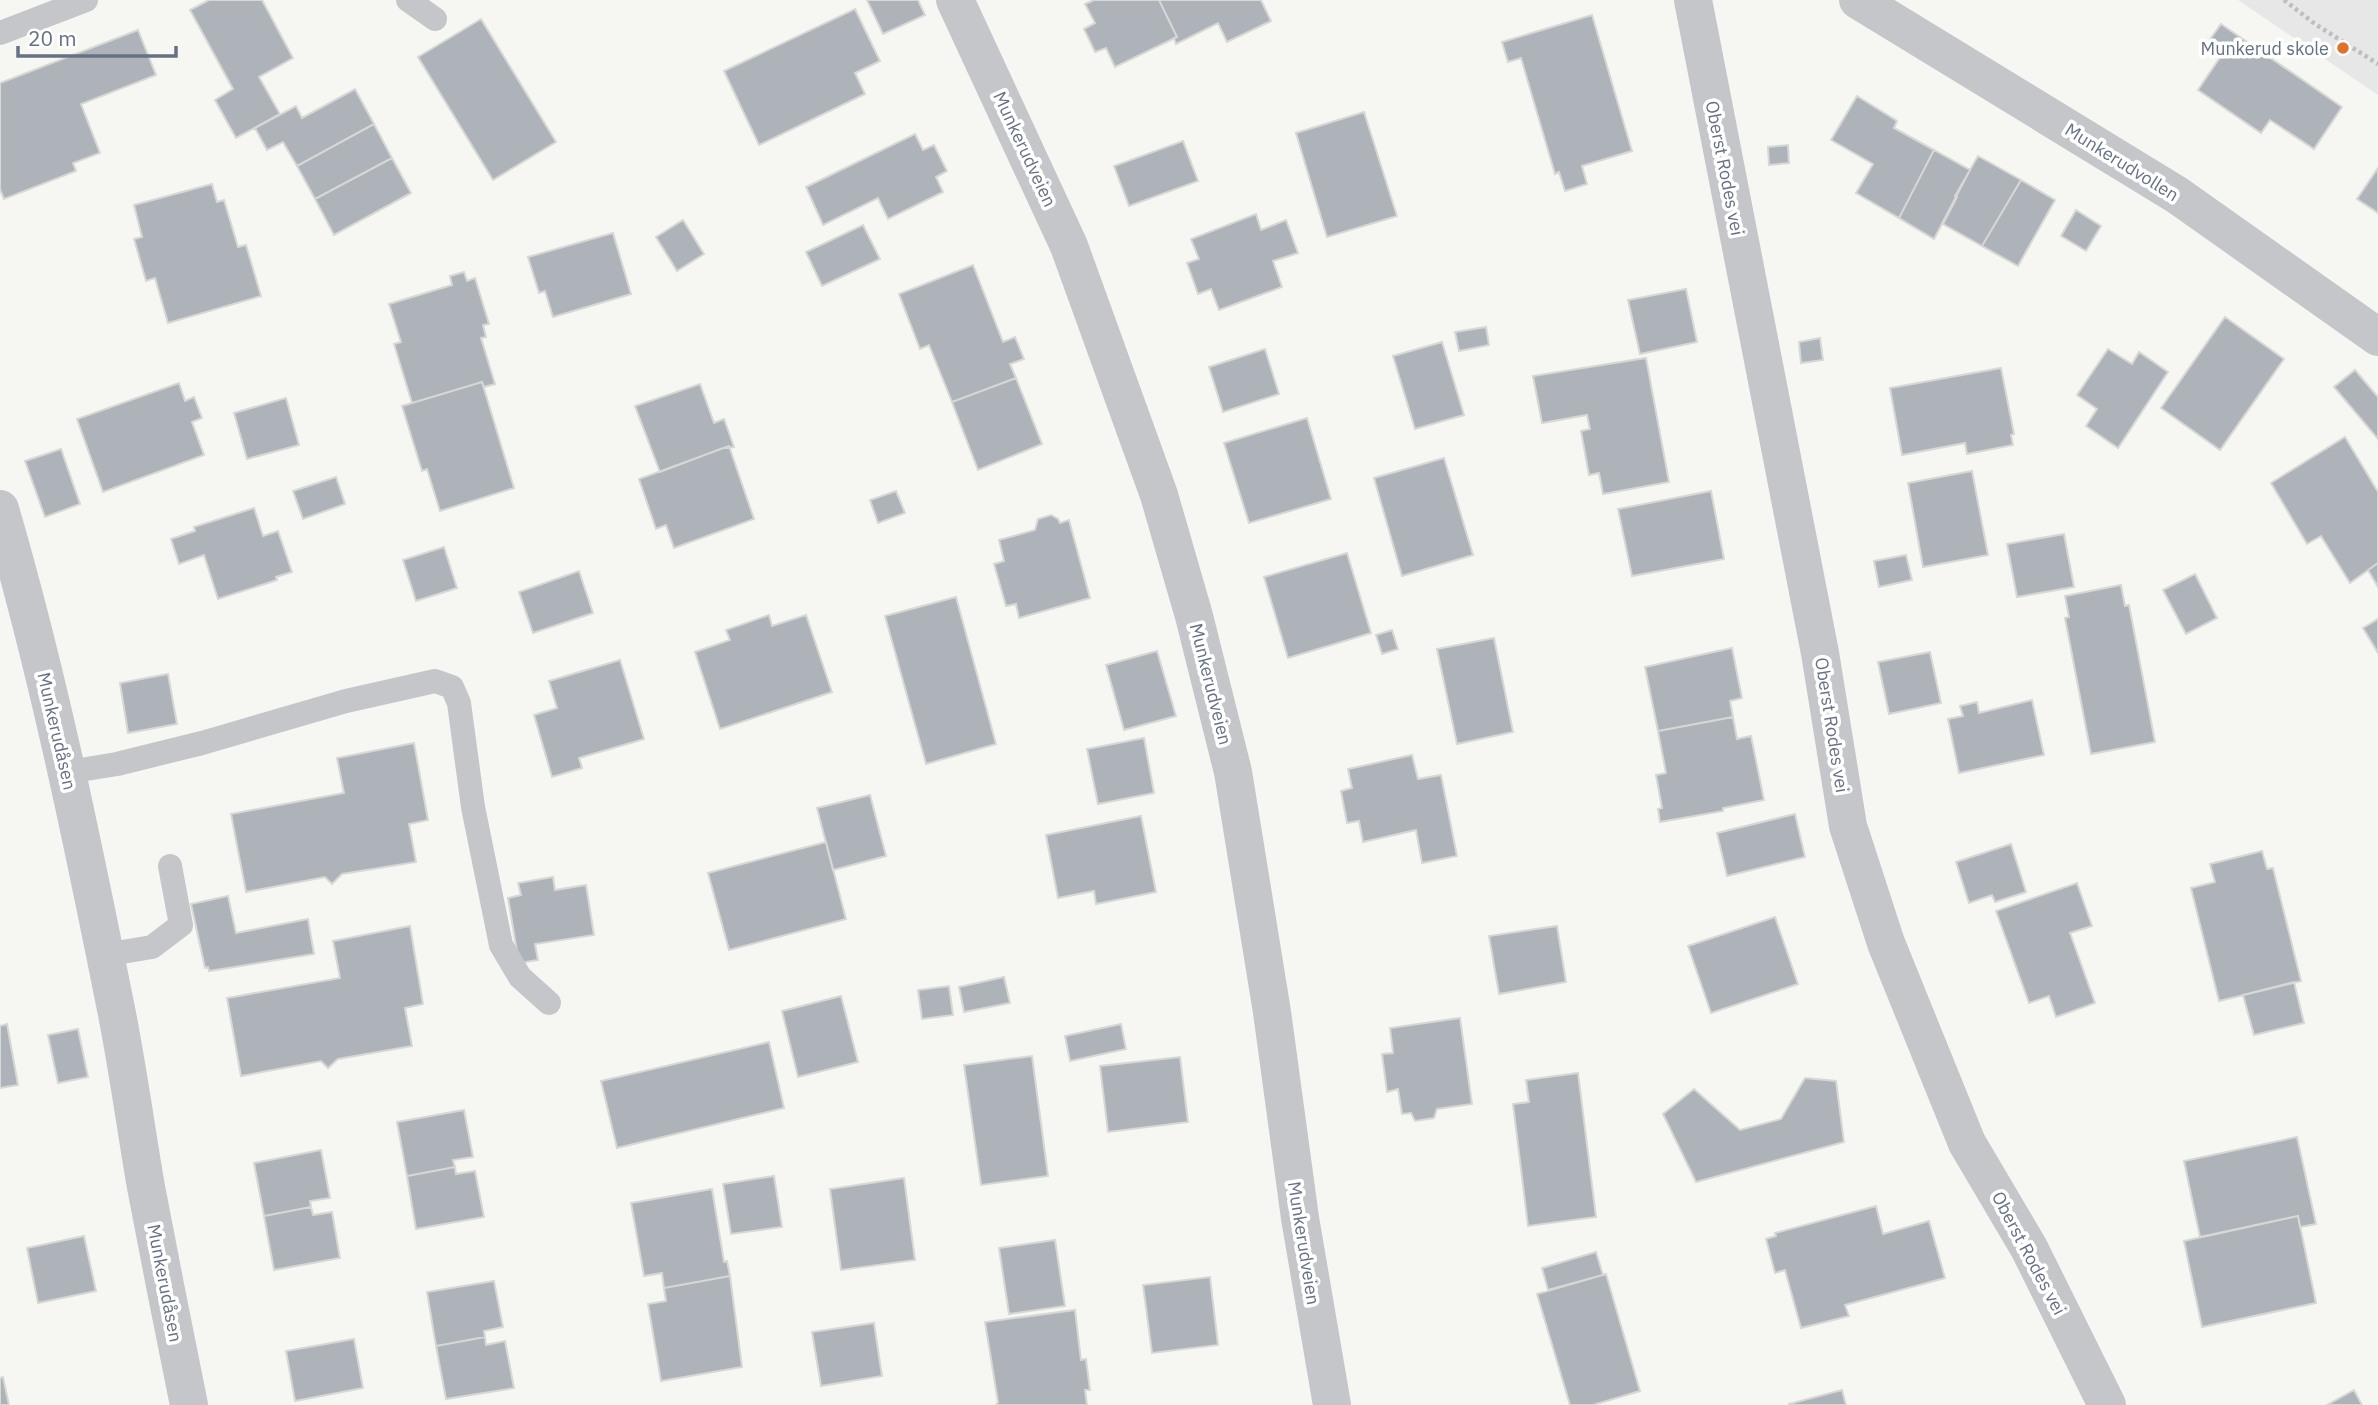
<svg xmlns="http://www.w3.org/2000/svg" width="2378" height="1405" font-family="'IBM Plex Sans',sans-serif">
<style>
.built{fill:#e6e7e6}
.building{fill:#adb3b9;stroke:#d7d8d5;stroke-width:2}
.lines{fill:none;stroke-linecap:round;stroke-linejoin:round}
.path{stroke:#bdbec1;stroke-width:4.5;stroke-dasharray:3.5 3.5;stroke-linecap:butt}
.lane{stroke:#c4c6ca;stroke-width:24}
.street{stroke:#c4c6ca;stroke-width:38}
.poi-dot{fill:#e07129;stroke:#fff;stroke-width:2.5}
.labels{text-anchor:middle;dominant-baseline:central;stroke-width:7;stroke-linejoin:round;paint-order:stroke}
.poi-label{font-size:18px;fill:#667183;stroke:#fff;text-anchor:end}
.street-label{font-size:18px;fill:#667183;stroke:#fff}
</style>
<rect width="100%" height="100%" fill="#f6f6f3"/>
<path class="built" d="M 2238,0 L 2378,0 L 2378,95 Z"/>
<path class="building" d="M 209,0 L 262,0 L 293,58 L 259,77 L 280,114 L 236,138 L 215,100 L 233,89 L 190,10 Z
M 867,0 L 918,0 L 925,15 L 883,34 Z
M 1094,0 L 1159,0 L 1177,37 L 1115,67 L 1106,48 L 1095,52 L 1084,29 L 1095,23 L 1085,4 Z
M 1159,0 L 1261,0 L 1271,21 L 1227,42 L 1218,23 L 1176,44 L 1174,38 L 1177,37 Z
M 855,9 L 880,61 L 855,73 L 865,94 L 759,145 L 724,71 Z
M 1592,15 L 1632,151 L 1582,166 L 1587,184 L 1565,191 L 1559,172 L 1555,174 L 1521,58 L 1508,62 L 1502,42 Z
M 481,19 L 556,142 L 493,180 L 418,57 Z
M 2221,24 L 2342,107 L 2314,149 L 2270,120 L 2261,133 L 2198,90 L 2221,56 L 2206,45 Z
M 138,30 L 156,75 L 81,104 L 100,153 L 73,163 L 76,171 L 4,199 L 0,189 L 0,83 Z
M 355,89 L 374,124 L 297,166 L 283,142 L 267,150 L 255,128 L 296,106 L 302,118 Z
M 1857,96 L 1897,121 L 1894,128 L 1934,150 L 1899,218 L 1856,193 L 1873,164 L 1831,140 Z
M 1364,112 L 1397,216 L 1327,237 L 1296,133 Z
M 374,124 L 392,158 L 315,199 L 297,166 Z
M 915,134 L 923,150 L 934,145 L 947,171 L 936,177 L 943,192 L 888,219 L 878,198 L 823,225 L 806,187 Z
M 1183,141 L 1198,181 L 1129,206 L 1114,166 Z
M 1788,145 L 1789,163 L 1769,165 L 1768,147 Z
M 1934,150 L 1970,170 L 1934,239 L 1899,218 Z
M 1978,156 L 2021,180 L 1982,246 L 1943,224 L 1957,197 L 1955,196 Z
M 392,158 L 411,193 L 334,235 L 315,199 Z
M 2378,168 L 2378,213 L 2357,199 Z
M 2021,180 L 2055,200 L 2018,266 L 1982,246 Z
M 212,184 L 217,202 L 224,200 L 238,247 L 246,245 L 261,296 L 168,323 L 155,278 L 146,281 L 134,239 L 142,237 L 134,205 Z
M 2076,210 L 2101,226 L 2086,251 L 2061,236 Z
M 1256,214 L 1261,230 L 1286,220 L 1298,253 L 1273,261 L 1282,287 L 1219,310 L 1211,289 L 1198,294 L 1187,263 L 1199,259 L 1191,239 Z
M 683,220 L 704,254 L 677,271 L 656,237 Z
M 863,225 L 880,259 L 822,286 L 806,252 Z
M 613,233 L 631,294 L 553,317 L 545,291 L 539,293 L 528,257 Z
M 973,265 L 1003,342 L 1015,337 L 1024,359 L 1010,364 L 1016,378 L 952,402 L 929,345 L 920,349 L 899,294 Z
M 464,272 L 467,281 L 475,278 L 489,324 L 483,325 L 486,337 L 481,338 L 495,384 L 484,387 L 482,382 L 412,403 L 394,344 L 401,342 L 389,304 L 452,285 L 450,276 Z
M 1686,289 L 1697,342 L 1640,354 L 1628,300 Z
M 2225,317 L 2284,359 L 2220,450 L 2161,408 Z
M 1486,327 L 1489,345 L 1459,351 L 1455,332 Z
M 1820,338 L 1823,360 L 1801,363 L 1799,342 Z
M 1442,342 L 1464,415 L 1415,429 L 1393,356 Z
M 1265,349 L 1279,394 L 1223,412 L 1209,367 Z
M 2108,349 L 2132,364 L 2139,352 L 2168,372 L 2118,448 L 2086,426 L 2097,409 L 2077,395 Z
M 1646,358 L 1669,482 L 1603,494 L 1599,473 L 1589,475 L 1581,431 L 1590,429 L 1587,415 L 1542,423 L 1533,376 Z
M 2001,368 L 2014,434 L 2011,435 L 2013,445 L 1967,454 L 1965,443 L 1902,455 L 1890,388 Z
M 2355,370 L 2378,397 L 2378,439 L 2334,387 Z
M 1016,378 L 1042,444 L 978,470 L 952,402 Z
M 482,382 L 514,488 L 440,511 L 427,469 L 422,471 L 402,406 Z
M 179,383 L 185,401 L 194,397 L 202,418 L 192,422 L 204,455 L 103,492 L 77,419 Z
M 700,384 L 714,423 L 724,419 L 734,447 L 723,448 L 660,472 L 635,406 Z
M 286,398 L 299,445 L 247,459 L 234,413 Z
M 1307,418 L 1331,499 L 1249,523 L 1224,443 Z
M 2345,437 L 2378,492 L 2378,563 L 2350,583 L 2321,536 L 2307,544 L 2271,483 Z
M 729,446 L 754,519 L 674,548 L 666,525 L 656,529 L 639,479 Z
M 61,449 L 80,504 L 45,517 L 25,461 Z
M 1444,458 L 1473,555 L 1402,576 L 1374,478 Z
M 1972,471 L 1988,555 L 1923,567 L 1908,483 Z
M 336,477 L 345,504 L 303,519 L 293,491 Z
M 896,491 L 905,513 L 878,523 L 870,500 Z
M 1711,491 L 1724,559 L 1632,576 L 1618,509 Z
M 254,508 L 263,536 L 278,531 L 292,572 L 276,577 L 277,580 L 218,599 L 204,555 L 179,564 L 171,539 L 195,531 L 194,527 Z
M 1051,515 L 1058,519 L 1060,523 L 1069,520 L 1090,598 L 1019,618 L 1016,604 L 1006,606 L 994,564 L 1004,561 L 999,540 L 1035,530 L 1038,519 Z
M 2064,534 L 2074,587 L 2017,597 L 2007,544 Z
M 444,547 L 457,588 L 416,601 L 403,560 Z
M 1347,553 L 1371,633 L 1288,658 L 1264,577 Z
M 1906,555 L 1912,580 L 1879,587 L 1874,561 Z
M 2378,563 L 2378,587 L 2368,570 Z
M 579,571 L 593,613 L 533,633 L 519,592 Z
M 2195,574 L 2217,618 L 2186,634 L 2163,590 Z
M 2121,585 L 2125,606 L 2129,605 L 2155,742 L 2091,754 L 2065,618 L 2069,617 L 2065,596 Z
M 956,597 L 996,744 L 926,764 L 885,616 Z
M 769,615 L 772,626 L 806,615 L 832,692 L 720,729 L 695,652 L 730,640 L 726,630 Z
M 2378,619 L 2378,653 L 2363,628 Z
M 1392,630 L 1398,649 L 1382,654 L 1376,635 Z
M 1494,638 L 1513,732 L 1457,744 L 1437,649 Z
M 1732,648 L 1742,698 L 1730,701 L 1733,717 L 1658,731 L 1645,667 Z
M 1157,651 L 1176,716 L 1124,730 L 1106,665 Z
M 1930,652 L 1941,703 L 1889,714 L 1878,662 Z
M 620,660 L 644,739 L 579,758 L 582,768 L 552,777 L 534,715 L 557,708 L 549,681 Z
M 168,674 L 177,724 L 128,733 L 120,683 Z
M 2032,700 L 2044,755 L 1959,773 L 1948,719 L 1963,716 L 1960,706 L 1977,702 L 1979,713 Z
M 1733,717 L 1737,739 L 1751,736 L 1764,800 L 1723,808 L 1723,811 L 1660,822 L 1658,809 L 1662,808 L 1656,775 L 1666,773 L 1658,731 Z
M 1144,738 L 1154,793 L 1098,804 L 1087,749 Z
M 414,743 L 428,820 L 409,824 L 416,862 L 342,874 L 332,884 L 325,877 L 246,892 L 231,814 L 344,793 L 337,758 Z
M 1412,755 L 1418,779 L 1441,775 L 1457,856 L 1422,863 L 1416,830 L 1363,842 L 1359,821 L 1347,823 L 1341,791 L 1352,788 L 1348,769 Z
M 870,795 L 886,856 L 833,870 L 817,808 Z
M 1795,814 L 1805,857 L 1727,876 L 1717,833 Z
M 1141,816 L 1156,892 L 1096,904 L 1094,891 L 1058,898 L 1046,835 Z
M 826,842 L 846,919 L 729,950 L 708,873 Z
M 2011,844 L 2026,892 L 1995,902 L 1992,895 L 1969,903 L 1956,862 Z
M 2262,851 L 2267,869 L 2273,868 L 2301,981 L 2219,1001 L 2191,888 L 2215,882 L 2210,864 Z
M 553,877 L 555,890 L 586,885 L 594,935 L 535,944 L 538,960 L 519,963 L 508,898 L 521,895 L 518,883 Z
M 2077,883 L 2092,926 L 2070,933 L 2095,1003 L 2056,1017 L 2049,996 L 2029,1003 L 1996,911 Z
M 228,896 L 236,933 L 308,919 L 314,954 L 209,971 L 208,967 L 205,968 L 191,904 Z
M 1775,917 L 1798,984 L 1711,1013 L 1688,946 Z
M 410,926 L 423,1004 L 405,1008 L 412,1046 L 338,1059 L 328,1068 L 321,1061 L 241,1076 L 227,998 L 340,978 L 333,941 Z
M 1557,926 L 1566,982 L 1499,994 L 1489,936 Z
M 1004,977 L 1010,1003 L 964,1012 L 959,987 Z
M 2294,982 L 2304,1023 L 2254,1035 L 2243,995 Z
M 949,986 L 953,1015 L 922,1019 L 918,990 Z
M 841,996 L 858,1062 L 798,1077 L 782,1011 Z
M 1460,1018 L 1472,1104 L 1437,1109 L 1434,1118 L 1415,1121 L 1411,1113 L 1402,1114 L 1398,1089 L 1387,1092 L 1382,1054 L 1393,1053 L 1390,1028 Z
M 7,1024 L 18,1085 L 0,1088 L 0,1026 Z
M 1121,1024 L 1126,1049 L 1070,1061 L 1065,1036 Z
M 78,1029 L 88,1077 L 58,1083 L 48,1035 Z
M 769,1042 L 784,1108 L 617,1148 L 601,1081 Z
M 1032,1056 L 1048,1176 L 981,1185 L 964,1065 Z
M 1180,1057 L 1188,1122 L 1108,1132 L 1100,1066 Z
M 1578,1073 L 1596,1217 L 1528,1226 L 1513,1104 L 1529,1102 L 1526,1080 Z
M 1805,1078 L 1836,1081 L 1844,1142 L 1696,1182 L 1663,1114 L 1694,1089 L 1740,1130 L 1781,1119 Z
M 464,1110 L 473,1157 L 453,1160 L 455,1167 L 407,1176 L 397,1122 Z
M 2297,1137 L 2316,1224 L 2300,1227 L 2298,1216 L 2200,1237 L 2184,1161 Z
M 321,1150 L 330,1198 L 310,1201 L 311,1207 L 264,1216 L 254,1163 Z
M 455,1167 L 456,1174 L 475,1171 L 484,1217 L 416,1229 L 407,1176 Z
M 774,1176 L 782,1227 L 731,1234 L 723,1184 Z
M 904,1178 L 915,1260 L 841,1270 L 830,1189 Z
M 712,1189 L 724,1262 L 727,1261 L 730,1276 L 664,1288 L 662,1273 L 644,1276 L 631,1203 Z
M 1876,1206 L 1883,1234 L 1929,1221 L 1945,1278 L 1845,1305 L 1849,1316 L 1801,1328 L 1785,1270 L 1775,1273 L 1766,1239 L 1776,1236 L 1775,1233 Z
M 311,1207 L 313,1215 L 332,1212 L 340,1258 L 274,1270 L 264,1216 Z
M 2298,1216 L 2316,1303 L 2202,1327 L 2184,1241 Z
M 84,1236 L 96,1291 L 38,1303 L 27,1248 Z
M 1055,1240 L 1065,1306 L 1009,1314 L 999,1248 Z
M 1596,1252 L 1603,1275 L 1548,1290 L 1542,1268 Z
M 1606,1274 L 1640,1391 L 1593,1405 L 1570,1405 L 1537,1294 Z
M 730,1276 L 742,1367 L 661,1381 L 648,1304 L 666,1301 L 664,1288 Z
M 1210,1277 L 1218,1345 L 1152,1353 L 1143,1285 Z
M 494,1281 L 503,1327 L 484,1331 L 485,1337 L 436,1346 L 427,1292 Z
M 1075,1310 L 1081,1360 L 1086,1359 L 1090,1390 L 1085,1390 L 1087,1405 L 996,1405 L 998,1402 L 985,1322 Z
M 874,1323 L 882,1376 L 821,1386 L 812,1332 Z
M 485,1337 L 486,1345 L 505,1341 L 514,1388 L 446,1399 L 436,1346 Z
M 354,1339 L 363,1388 L 295,1401 L 286,1351 Z
M 3,1377 L 9,1405 L 0,1405 L 0,1378 Z
M 1842,1390 L 1846,1405 L 1789,1405 L 1789,1404 Z
M 2354,1390 L 2362,1405 L 2327,1405 Z"/>
<g class="lines">
<path class="path" d="M 2284,0 L 2315,24 L 2378,64"/>
<path class="lane" d="M 408,0 L 435,19
M 0,33 L 86,0
M 68,772 L 117,764 L 202,743 L 346,701 L 435,681 L 452,687 L 459,703 L 473,807 L 501,945 L 520,977 L 549,1003
M 104,955 L 152,947 L 181,925 L 170,866"/>
<path class="street" d="M 955,0 L 1069,246 L 1159,495 L 1194,616 L 1233,772 L 1272,1012 L 1300,1218 L 1332,1405
M 1693,0 L 1820,653 L 1848,826 L 1886,943 L 1967,1143 L 2029,1248 L 2107,1405
M 1858,0 L 2177,195 L 2378,337
M 0,509 C 47,670 81,834 114,999 C 127,1061 135,1124 146,1187 C 160,1260 174,1332 189,1405"/>
</g>
<circle class="poi-dot" cx="2343" cy="48" r="7"/>
<g class="labels">
<g class="poi-label">
<text x="2329" y="48">Munkerud skole</text>
</g>
<g class="street-label">
<text transform="translate(1025 149) rotate(65)">Munkerudveien</text>
<text transform="translate(2122 162) rotate(32)">Munkerudvollen</text>
<text transform="translate(1725 168) rotate(79)">Oberst Rodes vei</text>
<text transform="translate(1211 684) rotate(76)">Munkerudveien</text>
<text transform="translate(1832 725) rotate(81)">Oberst Rodes vei</text>
<text transform="translate(57 731) rotate(77)">Munkerudåsen</text>
<text transform="translate(1304 1243) rotate(81)">Munkerudveien</text>
<text transform="translate(2029 1253) rotate(62)">Oberst Rodes vei</text>
<text transform="translate(165 1283) rotate(79)">Munkerudåsen</text>
</g>
</g>
<path d="M18 46v10h158v-10" fill="none" stroke="#667183" stroke-width="3.5"/>
<text x="28" y="46" font-size="21" fill="#667183" stroke="#ffffff" stroke-width="5" paint-order="stroke">20 m</text>
</svg>
